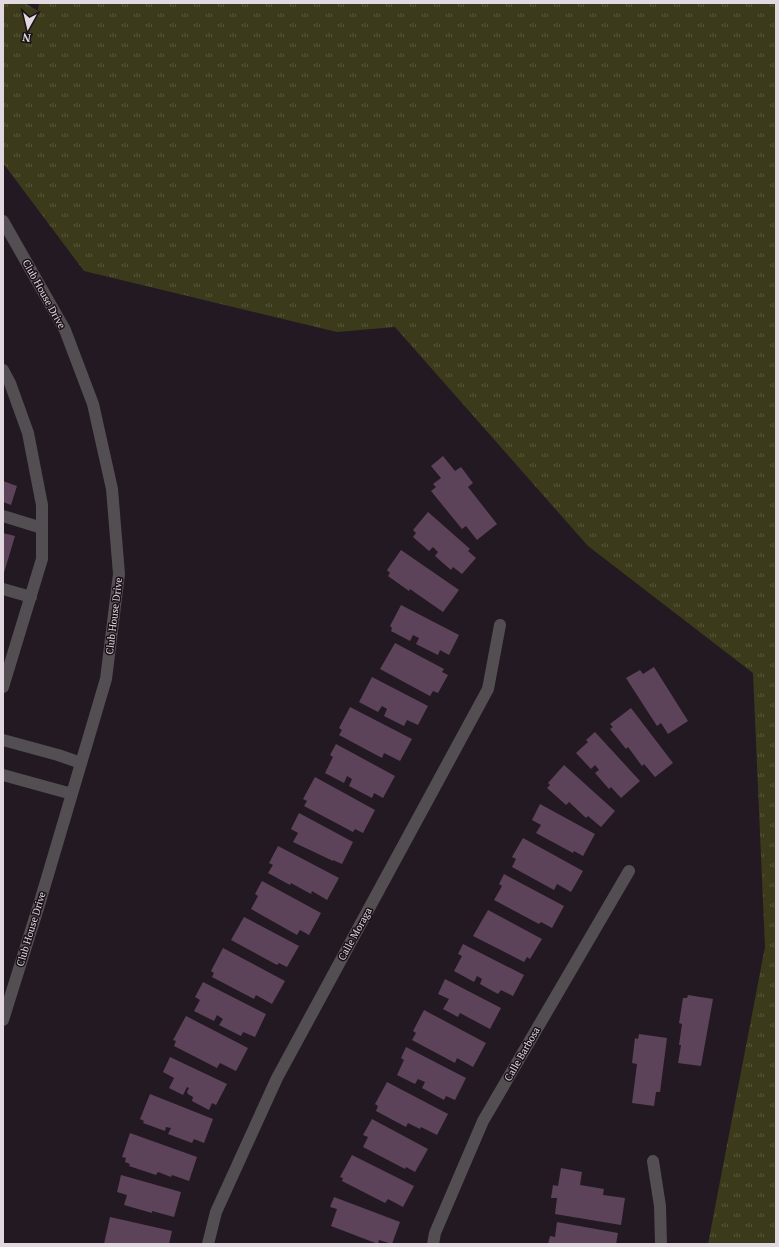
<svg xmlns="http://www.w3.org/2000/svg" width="779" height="1247" font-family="'PT Serif',serif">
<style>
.grass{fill:url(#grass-tufts)}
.building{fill:#5d4359}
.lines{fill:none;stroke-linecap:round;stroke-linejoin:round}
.minor{stroke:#534e52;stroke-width:12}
.labels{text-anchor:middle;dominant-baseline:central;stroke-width:3;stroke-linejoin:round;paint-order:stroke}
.street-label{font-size:10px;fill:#e1d9df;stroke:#1a1018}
</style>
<defs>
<pattern id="grass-tufts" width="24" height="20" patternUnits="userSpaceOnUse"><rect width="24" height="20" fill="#3b3b1b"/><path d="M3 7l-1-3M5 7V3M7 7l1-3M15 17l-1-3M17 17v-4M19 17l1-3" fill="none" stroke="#57573c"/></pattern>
</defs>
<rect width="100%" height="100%" fill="#231922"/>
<path class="grass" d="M 3,3 L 25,3 L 38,11 L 39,3 L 776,3 L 776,1244 L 708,1244 L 765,947 L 753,673 L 588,546 L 395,327 L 337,332 L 84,271 L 3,163 Z"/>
<path class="building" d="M 443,456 L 455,471 L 461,467 L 473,483 L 468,487 L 497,524 L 477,540 L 466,526 L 462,529 L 431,491 L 436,487 L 433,484 L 441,478 L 431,466 Z
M 3,481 L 17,486 L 11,505 L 3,502 Z
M 428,512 L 470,549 L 468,551 L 476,558 L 462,574 L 453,567 L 451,570 L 435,556 L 438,552 L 433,547 L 429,551 L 413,537 L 416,533 L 413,530 Z
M 3,533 L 15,536 L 3,576 Z
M 401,550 L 459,590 L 443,612 L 410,589 L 409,591 L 388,576 L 390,573 L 387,570 Z
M 401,605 L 459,635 L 449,655 L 440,650 L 438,655 L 416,644 L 419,638 L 413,635 L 410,641 L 391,631 L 392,628 L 390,626 Z
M 395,643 L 444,669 L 442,672 L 448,675 L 438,693 L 433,691 L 430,696 L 380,669 Z
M 654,667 L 688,721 L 668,734 L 661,723 L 657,726 L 626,678 L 640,670 L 643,674 Z
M 372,677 L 428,706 L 418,725 L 407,720 L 404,726 L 384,716 L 387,709 L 382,706 L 378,712 L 359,702 Z
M 350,707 L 412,739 L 400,761 L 384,753 L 382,758 L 339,735 L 342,730 L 339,728 Z
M 631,708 L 673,763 L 655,777 L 644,764 L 642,766 L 628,747 L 626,749 L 610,729 L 613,727 L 610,724 Z
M 595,732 L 640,781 L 621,798 L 611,787 L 609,789 L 595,773 L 599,770 L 595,765 L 591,769 L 576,753 L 588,742 L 586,740 Z
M 336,744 L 395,776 L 383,798 L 374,793 L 372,798 L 349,786 L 352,779 L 347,776 L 344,783 L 325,773 L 333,757 L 330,755 Z
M 564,765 L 615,811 L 601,827 L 588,816 L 586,818 L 569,802 L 566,805 L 547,788 L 550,785 L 548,783 Z
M 315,777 L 375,810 L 363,833 L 355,829 L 353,832 L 304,806 L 307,801 L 303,799 Z
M 540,804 L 595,834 L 583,856 L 574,851 L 573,853 L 536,833 L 541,825 L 532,820 Z
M 299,813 L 353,842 L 342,864 L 333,860 L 333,861 L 293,842 L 298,833 L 291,829 Z
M 523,838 L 583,871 L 571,892 L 557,884 L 554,890 L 512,867 L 516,859 L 512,857 Z
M 278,846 L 339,878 L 327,900 L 312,891 L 311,894 L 291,883 L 290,885 L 268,873 L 273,865 L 269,863 Z
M 504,874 L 564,906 L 552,928 L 541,922 L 539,924 L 494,900 L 502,886 L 499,884 Z
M 262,881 L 321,913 L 309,935 L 300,930 L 297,935 L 251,909 L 258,896 L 255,894 Z
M 488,910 L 542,939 L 530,959 L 527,957 L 524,962 L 473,936 Z
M 244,917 L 299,946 L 287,967 L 279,963 L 277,965 L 231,940 Z
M 463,944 L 524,975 L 513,996 L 501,990 L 498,994 L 480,984 L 482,979 L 477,976 L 474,982 L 454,971 L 462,956 L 458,954 Z
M 223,948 L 285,981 L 272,1004 L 256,995 L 254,999 L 212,977 L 214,973 L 211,971 Z
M 445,979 L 501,1008 L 490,1029 L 460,1013 L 458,1017 L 443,1009 L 449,999 L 438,994 Z
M 203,982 L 266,1014 L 255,1037 L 243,1032 L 241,1036 L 219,1025 L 223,1019 L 217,1015 L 214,1021 L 194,1011 L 200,1000 L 195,997 Z
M 688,995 L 713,999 L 701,1066 L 678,1063 L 681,1045 L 679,1045 L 682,1024 L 679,1023 L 683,998 L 687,998 Z
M 424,1010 L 486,1043 L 473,1067 L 457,1058 L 455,1063 L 412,1040 L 416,1033 L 413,1031 Z
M 186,1016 L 248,1048 L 236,1071 L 220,1063 L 217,1068 L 174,1046 L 176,1041 L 173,1040 Z
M 639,1034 L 667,1038 L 660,1092 L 656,1092 L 654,1106 L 632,1103 L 637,1064 L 632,1063 L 635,1038 L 638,1039 Z
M 406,1047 L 466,1078 L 455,1100 L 446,1096 L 444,1100 L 422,1088 L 425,1082 L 418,1079 L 415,1084 L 397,1075 L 404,1060 L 401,1058 Z
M 170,1057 L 227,1084 L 216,1105 L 212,1103 L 209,1110 L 192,1101 L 193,1097 L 188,1094 L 187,1092 L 189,1088 L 187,1087 L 183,1095 L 169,1088 L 174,1078 L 163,1072 Z
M 387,1082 L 448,1114 L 437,1135 L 421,1127 L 420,1129 L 408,1123 L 406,1127 L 376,1111 L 378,1106 L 375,1104 Z
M 150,1094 L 213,1119 L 204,1143 L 194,1139 L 192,1143 L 168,1134 L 171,1128 L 166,1127 L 165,1131 L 143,1123 L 144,1121 L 140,1119 Z
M 372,1119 L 428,1149 L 415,1172 L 406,1167 L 405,1169 L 363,1147 L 368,1137 L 363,1135 Z
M 130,1133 L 197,1157 L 189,1181 L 172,1175 L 171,1177 L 158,1172 L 156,1175 L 129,1166 L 130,1164 L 125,1162 L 126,1158 L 122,1157 Z
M 352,1155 L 414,1186 L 403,1207 L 388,1199 L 385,1203 L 342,1181 L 343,1178 L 340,1177 Z
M 561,1168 L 582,1172 L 580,1185 L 604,1189 L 603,1195 L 625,1198 L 621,1225 L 555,1214 L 557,1198 L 551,1198 L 553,1185 L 558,1186 Z
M 121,1175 L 181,1192 L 174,1217 L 152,1211 L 152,1213 L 124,1205 L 127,1195 L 117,1192 Z
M 334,1197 L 400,1222 L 392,1244 L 379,1240 L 378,1244 L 331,1226 L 337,1209 L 330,1207 Z
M 110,1217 L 172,1231 L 169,1244 L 104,1244 Z
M 557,1222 L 618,1233 L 616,1244 L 548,1244 L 550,1236 L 555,1237 Z"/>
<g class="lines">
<path class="minor" d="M 3,221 L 65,330 L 93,404 L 112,489 L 119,574 L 106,679 L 39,905 L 3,1020
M 3,370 L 10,383 L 28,433 L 42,505 L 42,559 L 3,687
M 3,516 L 42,528
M 3,589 L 31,597
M 3,740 L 58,755 L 81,763
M 3,775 L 72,794
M 653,1161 L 660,1206 L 661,1244
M 208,1244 L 216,1212 L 277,1078 L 488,689 L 500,625
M 433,1244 L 435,1233 L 483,1121 L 629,871"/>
</g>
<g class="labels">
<g class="street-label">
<text transform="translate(44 294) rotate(61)">Club House Drive</text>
<text transform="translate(114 616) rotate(-83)">Club House Drive</text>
<text transform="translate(31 929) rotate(-73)">Club House Drive</text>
<text transform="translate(355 934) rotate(-61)">Calle Moraga</text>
<text transform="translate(522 1054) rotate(-60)">Calle Barbosa</text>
</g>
</g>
<rect width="779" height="1247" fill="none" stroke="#e1d9df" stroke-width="8"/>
<g transform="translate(28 28) rotate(188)" stroke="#1a1018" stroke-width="3" paint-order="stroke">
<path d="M0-3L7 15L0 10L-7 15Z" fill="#e1d9df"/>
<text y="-6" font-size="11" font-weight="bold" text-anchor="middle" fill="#e1d9df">N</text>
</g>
</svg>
